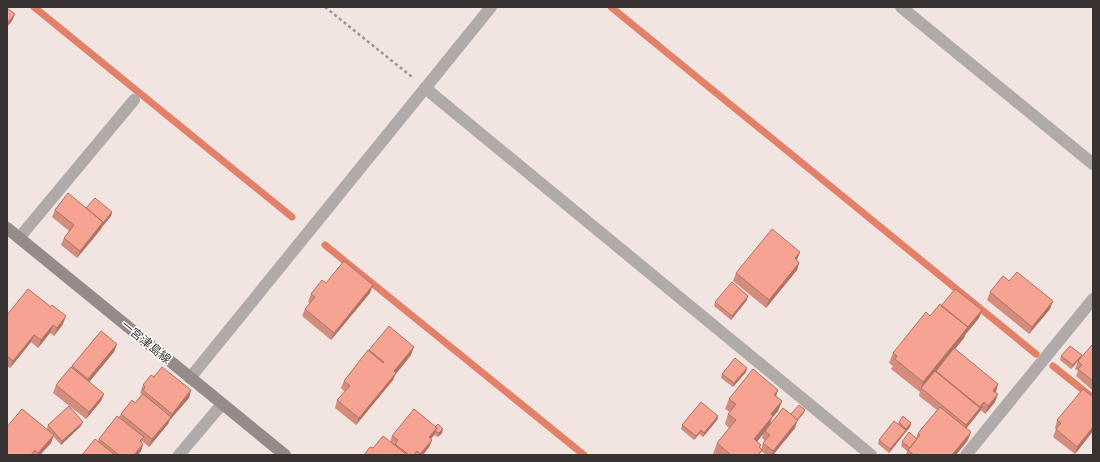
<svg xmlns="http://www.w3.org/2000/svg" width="1100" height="462" font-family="'Archivo Narrow','Noto Sans JP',sans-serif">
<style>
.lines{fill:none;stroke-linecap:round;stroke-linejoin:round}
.stream{stroke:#e3806a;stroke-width:7}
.path{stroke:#9d9390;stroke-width:2.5;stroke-dasharray:3 3;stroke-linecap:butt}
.service{stroke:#b0aaa9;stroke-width:12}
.minor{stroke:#b0aaa9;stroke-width:12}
.tertiary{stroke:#b0aaa9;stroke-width:12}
.secondary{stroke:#958c8a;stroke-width:12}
.wall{fill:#d48d7d;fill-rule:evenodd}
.shaded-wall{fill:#ac7366}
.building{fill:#f6a491;stroke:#ac7366}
.labels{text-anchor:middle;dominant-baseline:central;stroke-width:3;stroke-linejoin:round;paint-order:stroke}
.street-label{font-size:12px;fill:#383332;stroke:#fff}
</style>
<rect width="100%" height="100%" fill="#f2e4e0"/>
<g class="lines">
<path class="stream" d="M 34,7 L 292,217
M 611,7 L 1036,354
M 325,245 L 584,455
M 1053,366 L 1093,398"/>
<path class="path" d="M 325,7 L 412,77"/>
<path class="service" d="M 19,238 L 134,100"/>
<path class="minor" d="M 901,7 L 1093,164
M 425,88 L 871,455
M 179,455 L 222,404
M 966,455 L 1093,299"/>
<path class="tertiary" d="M 190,378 L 491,7"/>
<path class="secondary" d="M 7,228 L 285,455"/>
</g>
<path class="wall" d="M 86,208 L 112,212 L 111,216 L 102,227 L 101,229 L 77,258 L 61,245 L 64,238 L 69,231 L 52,217 L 55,210 Z
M 797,260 L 799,263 L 797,270 L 766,308 L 733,281 L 736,273 Z
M 1009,281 L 1050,309 L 1029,334 L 987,300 L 990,292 Z
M 326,283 L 370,293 L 331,340 L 302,316 L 305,309 L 310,303 L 308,302 L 311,294 Z
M 747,300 L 731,320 L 714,306 L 715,302 Z
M 941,306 L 982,310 L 979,318 L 965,335 L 964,338 L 955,349 L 998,384 L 995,392 L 995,402 L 985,414 L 981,410 L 966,429 L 968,440 L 956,455 L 906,455 L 907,451 L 901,446 L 902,442 L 916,438 L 918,433 L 937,410 L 919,396 L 920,391 L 920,392 L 891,369 L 893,366 L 889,363 L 893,353 Z
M 7,315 L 63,324 L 54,336 L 50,333 L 38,348 L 31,342 L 10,368 L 7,366 Z
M 117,344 L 114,352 L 89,382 L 104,394 L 101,401 L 86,419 L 53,393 L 56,385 L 72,366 Z
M 1093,345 L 1093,391 L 1076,376 L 1078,371 L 1075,369 L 1078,361 Z
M 369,350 L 411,355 L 395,375 L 393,380 L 356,425 L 335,408 L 337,400 L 345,392 L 341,388 L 344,381 Z
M 1082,355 L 1071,369 L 1060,360 L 1061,356 Z
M 747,368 L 746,372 L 733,387 L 721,378 L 722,374 Z
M 154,377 L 191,390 L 189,398 L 169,421 L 168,424 L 149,447 L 142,441 L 142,442 L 143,444 L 141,451 L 138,455 L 82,455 L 98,441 L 99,439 L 119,417 L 121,414 L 135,403 L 141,395 L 142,394 L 140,393 L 143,385 Z
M 776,396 L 782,401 L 778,411 L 772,418 L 770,424 L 791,414 L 805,410 L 803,414 L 797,421 L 795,428 L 773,455 L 766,455 L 761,451 L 760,455 L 714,455 L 713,454 L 717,443 L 729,428 L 725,424 L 728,414 L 730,412 L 725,409 L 729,399 ZM 763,434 L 762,438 L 765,441 L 763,443 L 761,449 L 760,448 L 761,445 L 757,442 Z
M 1093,397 L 1093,431 L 1075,454 L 1053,437 L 1056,429 L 1055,428 L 1057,420 Z
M 718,416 L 717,420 L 703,437 L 699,434 L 694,440 L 681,429 L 682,425 Z
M 899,422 L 911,423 L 910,427 L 889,453 L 878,444 L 879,440 L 898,424 Z
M 48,425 L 81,426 L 61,445 L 53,436 L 51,443 L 40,455 L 7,455 L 47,429 Z
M 435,427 L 442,433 L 438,437 L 434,435 L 431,439 L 432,440 L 429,447 L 423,455 L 364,455 L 373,448 L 390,442 L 392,436 Z"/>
<path class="shaded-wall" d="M 15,14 L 12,21 L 7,27 L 7,23 Z
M 112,212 L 111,216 L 102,227 L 103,223 Z
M 103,222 L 101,229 L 77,258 L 80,251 Z
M 800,252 L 797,260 L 792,266 L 795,258 Z
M 799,263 L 797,270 L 766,308 L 769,300 Z
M 373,285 L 370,293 L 331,340 L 334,333 Z
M 748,296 L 747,300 L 731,320 L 732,316 Z
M 1053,301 L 1050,309 L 1029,334 L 1032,327 Z
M 982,310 L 979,318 L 965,335 L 964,338 L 937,371 L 936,371 L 935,373 L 921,388 L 920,392 L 923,382 Z
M 66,316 L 63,324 L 54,336 L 57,328 Z
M 53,325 L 50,333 L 38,348 L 41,340 Z
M 34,335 L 31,342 L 10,368 L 13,361 Z
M 117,344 L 114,352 L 85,387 L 88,379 Z
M 414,347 L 411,355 L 395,375 L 393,380 L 356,425 L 359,418 L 394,371 Z
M 1082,355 L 1080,359 L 1071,369 L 1073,365 Z
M 747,368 L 746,372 L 733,387 L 734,383 Z
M 998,384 L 996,392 L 990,398 L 993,391 Z
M 191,390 L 189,398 L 169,421 L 172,414 Z
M 778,390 L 775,400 L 774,395 Z
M 104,394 L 101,401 L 86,419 L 89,412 Z
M 998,394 L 995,402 L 985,414 L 988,406 Z
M 782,401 L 778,411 L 772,418 L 769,427 L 765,431 L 763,434 L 750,450 L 754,439 L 771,414 Z
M 984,402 L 981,410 L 963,432 L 966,425 Z
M 805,410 L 803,414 L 797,421 L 795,428 L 773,455 L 771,455 L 773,451 Z
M 718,416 L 717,420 L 703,437 L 704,433 Z
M 171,417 L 168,424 L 149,447 L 152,439 Z
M 83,422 L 81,426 L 61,445 L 62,441 Z
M 911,423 L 910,427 L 905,433 L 906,429 Z
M 1093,427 L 1093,431 L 1075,454 L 1077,447 Z
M 437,428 L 434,435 L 426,445 L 429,437 Z
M 443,429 L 442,433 L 438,437 L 439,433 Z
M 701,430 L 699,434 L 694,440 L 696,436 Z
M 906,430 L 904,434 L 889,453 L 890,449 Z
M 971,432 L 968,440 L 956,455 L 952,455 Z
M 54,435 L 51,443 L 40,455 L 38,455 L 38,453 Z
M 432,440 L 429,447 L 423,455 L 420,455 Z
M 143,444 L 141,451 L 138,455 L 134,455 Z"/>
<path class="building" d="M 7,8 L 15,14 L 7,23 Z
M 68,193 L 103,222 L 80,251 L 64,238 L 74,225 L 55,210 Z
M 95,198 L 112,212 L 103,223 L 103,222 L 86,208 Z
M 772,229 L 800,252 L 795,258 L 799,263 L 769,300 L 736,273 Z
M 344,261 L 373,285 L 334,333 L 305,309 L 315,297 L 311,294 L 322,280 L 326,283 Z
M 1017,272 L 1053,301 L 1032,327 L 990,292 L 1003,276 L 1009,281 Z
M 732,282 L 748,296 L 732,316 L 715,302 Z
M 28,289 L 51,307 L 52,305 L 66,316 L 57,328 L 53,325 L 41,340 L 34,335 L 13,361 L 7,356 L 7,315 Z
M 955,289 L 982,310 L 967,328 L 968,327 L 941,306 Z
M 940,304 L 968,327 L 923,382 L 895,359 L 897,356 L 893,353 L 926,312 L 930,316 Z
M 389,326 L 414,347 L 394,371 L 396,373 L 359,418 L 337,400 L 350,386 L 344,381 L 368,350 L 383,363 L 384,362 L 369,350 Z
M 101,331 L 117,344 L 88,379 L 72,366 Z
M 1092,345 L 1093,345 L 1093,381 L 1078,369 L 1082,365 L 1078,361 Z
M 1070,346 L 1082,355 L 1073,365 L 1061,356 Z
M 954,348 L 998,384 L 993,391 L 998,394 L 988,406 L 984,402 L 980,407 L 936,371 Z
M 735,358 L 747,368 L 734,383 L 722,374 Z
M 71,367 L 104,394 L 89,412 L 56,385 Z
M 162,367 L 191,390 L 172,414 L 143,390 L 145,387 L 143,385 L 151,375 L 154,377 Z
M 753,369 L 778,390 L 774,395 L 782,401 L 771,414 L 773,416 L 754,439 L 761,445 L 759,447 L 762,450 L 758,455 L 731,455 L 717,443 L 736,420 L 728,414 L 736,404 L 729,399 Z
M 935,371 L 980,408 L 966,425 L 921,388 Z
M 1083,389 L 1093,397 L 1093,427 L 1077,447 L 1056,429 L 1061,423 L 1057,420 Z
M 143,394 L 171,417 L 152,439 L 121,414 L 132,400 L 135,403 Z
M 701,402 L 718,416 L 704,433 L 701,430 L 696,436 L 682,425 Z
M 799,405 L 805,410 L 797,420 L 791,414 Z
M 69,406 L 83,422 L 62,441 L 48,425 Z
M 940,407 L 971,432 L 952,455 L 914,455 L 908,450 L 920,435 L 918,433 Z
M 783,408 L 798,420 L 773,451 L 763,443 L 770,435 L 765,431 Z
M 22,409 L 54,435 L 38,453 L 35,450 L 31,455 L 7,455 L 7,427 Z
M 414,409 L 437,428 L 429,437 L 432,440 L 420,454 L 417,451 L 414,455 L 409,455 L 395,444 L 398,440 L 392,436 Z
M 117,416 L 144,437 L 140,441 L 143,444 L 134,455 L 119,455 L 99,439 Z
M 903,416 L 911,423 L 906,429 L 899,422 Z
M 894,421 L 906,430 L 890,449 L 879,440 Z
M 438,424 L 443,429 L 439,433 L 435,431 L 437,428 L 435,427 Z
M 909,432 L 917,439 L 910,448 L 902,442 Z
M 383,436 L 407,455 L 364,455 L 370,447 L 373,448 Z
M 95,439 L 115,455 L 82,455 Z"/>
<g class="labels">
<g class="street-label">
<text transform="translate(146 342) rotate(39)">一宮津島線</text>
</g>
</g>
<rect width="1100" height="462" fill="none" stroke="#383332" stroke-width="16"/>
</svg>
